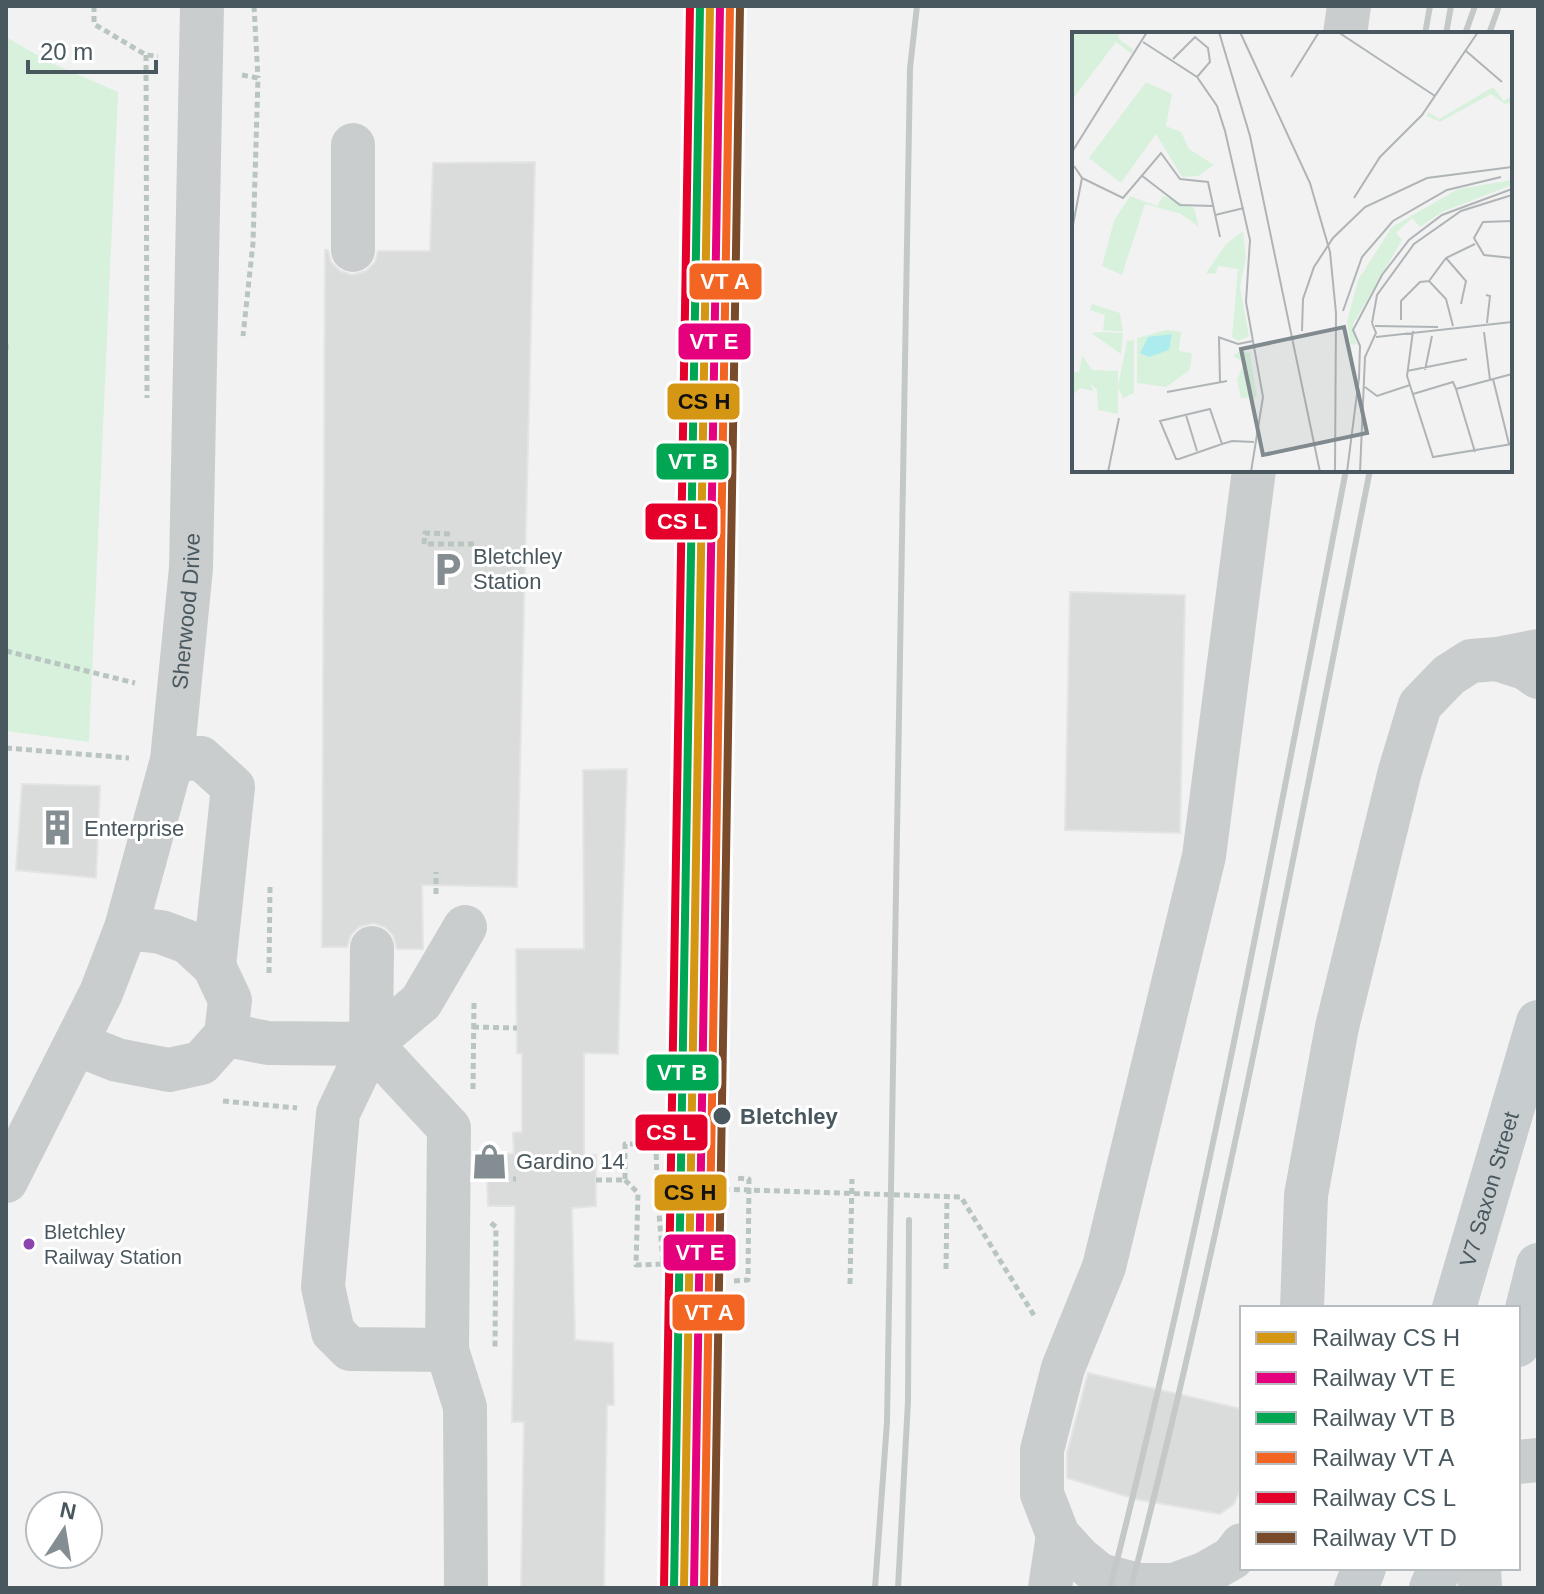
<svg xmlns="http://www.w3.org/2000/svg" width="1544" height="1594" font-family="Arial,sans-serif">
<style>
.green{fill:#d8f1dd}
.building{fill:#dadbdb;stroke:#e4e4e5;stroke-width:2}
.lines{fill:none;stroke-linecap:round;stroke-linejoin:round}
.path{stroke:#b9c5c0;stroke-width:5;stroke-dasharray:6 4;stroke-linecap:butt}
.minor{stroke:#cacdce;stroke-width:44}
.major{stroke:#c7ccce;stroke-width:44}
.rail{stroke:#c5c8c9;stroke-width:6}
.rail-1-casing{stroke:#fff;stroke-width:14}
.rail-2-casing{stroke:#fff;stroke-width:14}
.rail-3-casing{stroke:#fff;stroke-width:14}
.rail-4-casing{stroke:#fff;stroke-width:14}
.rail-5-casing{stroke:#fff;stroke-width:14}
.rail-6-casing{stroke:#fff;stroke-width:14}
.rail-1{stroke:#d49613;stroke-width:8}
.rail-2{stroke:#e5007d;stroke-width:8}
.rail-3{stroke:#00a651;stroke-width:8}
.rail-4{stroke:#f26522;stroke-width:8}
.rail-5{stroke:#e4002b;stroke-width:8}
.rail-6{stroke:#7a4b2a;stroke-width:8}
.stop-dot{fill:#49585f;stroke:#fff;stroke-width:3}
.bus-dot{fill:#8e44ad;stroke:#fff;stroke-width:3}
.labels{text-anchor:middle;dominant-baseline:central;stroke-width:6;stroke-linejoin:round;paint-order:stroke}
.bus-label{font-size:20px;fill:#49585f;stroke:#fff;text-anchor:start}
.poi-label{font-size:22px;fill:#49585f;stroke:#fff;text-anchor:start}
.street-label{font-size:22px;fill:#49585f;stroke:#fff}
.stop-label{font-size:22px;font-weight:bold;fill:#49585f;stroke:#fff;text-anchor:start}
.inset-road{fill:none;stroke:#afb4b7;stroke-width:2}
.view{fill:#818b8f;fill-opacity:0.15;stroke:#818b8f;stroke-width:4}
.inset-edge{fill:none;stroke:#49585f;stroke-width:4}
.line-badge{stroke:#fff;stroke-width:3}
.badge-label{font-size:22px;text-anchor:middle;font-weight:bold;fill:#fff}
.pale-badge-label{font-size:22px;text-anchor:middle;font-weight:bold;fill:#111}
</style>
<rect width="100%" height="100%" fill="#f3f2f2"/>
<path class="green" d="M 6,37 L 49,62 L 118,92 L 89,742 L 6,731 Z"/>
<path class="building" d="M 535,162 L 517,887 L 422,885 L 423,949 L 397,949 L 393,935 L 385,927 L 373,923 L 359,927 L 351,935 L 347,947 L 322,947 L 325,250 L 328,250 L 331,262 L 340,271 L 352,275 L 366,271 L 375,262 L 378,251 L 430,251 L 433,163 Z
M 1070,592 L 1185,595 L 1180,833 L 1065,830 Z
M 627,769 L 618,1054 L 584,1053 L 584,1155 L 596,1155 L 596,1206 L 572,1208 L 575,1340 L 613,1343 L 614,1405 L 607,1405 L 604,1588 L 521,1588 L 524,1422 L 512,1422 L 515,1206 L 488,1206 L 486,1153 L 514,1154 L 513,1133 L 522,1132 L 522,1054 L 517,1053 L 516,949 L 584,949 L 583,770 Z
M 22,784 L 100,786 L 96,878 L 16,870 Z
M 1088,1373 L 1242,1409 L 1242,1486 L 1234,1504 L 1220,1514 L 1135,1499 L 1067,1478 L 1067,1453 Z"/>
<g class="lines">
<path class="path" d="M 94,6 L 94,24 L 146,55 L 158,56
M 254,6 L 258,78
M 146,55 L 147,398
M 242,75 L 258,78 L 253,243 L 243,336
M 6,344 L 6,351
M 450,534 L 425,533 L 424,544 L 478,544
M 6,651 L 135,683
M 6,748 L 129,758
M 436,894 L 436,872
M 269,973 L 270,887
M 473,1027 L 517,1028
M 473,1089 L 474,1003
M 223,1101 L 297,1108
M 656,1144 L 657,1187 L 961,1197 L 1035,1317
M 493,1179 L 516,1179
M 596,1180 L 625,1180 L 625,1144 L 656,1144 L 656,1117
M 625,1180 L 638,1193 L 636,1265 L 663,1264 L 657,1187
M 491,1223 L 496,1227 L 495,1347
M 946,1269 L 947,1196
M 734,1281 L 748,1280 L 749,1179 L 736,1178
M 850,1284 L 852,1179"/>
<g class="minor">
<path d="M 1345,34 L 1349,6"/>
<path d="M 353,250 L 353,145"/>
<path d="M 1538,651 L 1497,659 L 1525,668 L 1538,677"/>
<path d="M 172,760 L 201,758 L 233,787 L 214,966"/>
<path d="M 372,948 L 371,1044 L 449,1128 L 447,1350 L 465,1407 L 466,1588"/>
<path d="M 226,1035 L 268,1043 L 371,1044"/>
<path d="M 77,1044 L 117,1060 L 169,1070 L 201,1063 L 226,1035 L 230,1000 L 214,966 L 188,942 L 161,932 L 126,928"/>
<path id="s1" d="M 6,1181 L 101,993 L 126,928 L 172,760 L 191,568 L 202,6"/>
<path d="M 1302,1308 L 1306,1195 L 1337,1027 L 1400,771 L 1420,705 L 1449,675 L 1471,661 L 1497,659"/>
<path d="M 447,1350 L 350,1349 L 333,1332 L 323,1287 L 338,1113 L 371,1044 L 421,1002 L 465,927"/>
<path d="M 1518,1462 L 1538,1460"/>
<path d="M 1242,1545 L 1232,1558 L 1204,1574 L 1174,1585 L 1139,1585 L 1100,1575 L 1079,1558 L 1058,1535 L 1042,1494 L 1042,1450 L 1063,1368 L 1104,1267 L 1204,856 L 1254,470"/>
<path d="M 1479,1568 L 1480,1588"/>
<path d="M 1050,1588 L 1058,1535"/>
</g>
<g class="major">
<path id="s2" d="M 1454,1308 L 1538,1022"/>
<path d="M 1518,1345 L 1538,1265"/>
<path d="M 1356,1588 L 1364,1568"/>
<path d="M 1431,1588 L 1440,1568"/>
</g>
<path class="rail" d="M 1425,34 L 1430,6
M 1446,34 L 1451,6
M 1465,34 L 1475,6
M 1489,34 L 1499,6
M 875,1588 L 887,1422 L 910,68 L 917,6
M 898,1588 L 908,1401 L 909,1220
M 1110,1588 C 1204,1219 1274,844 1346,470
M 1131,1588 C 1226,1219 1296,844 1370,470"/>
<defs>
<path id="rail-1" d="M 684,1588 L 710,6"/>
<path id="rail-2" d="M 694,1588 L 720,6"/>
<path id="rail-3" d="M 674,1588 L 700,6"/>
<path id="rail-4" d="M 704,1588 L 730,6"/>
<path id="rail-5" d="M 664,1588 L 690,6"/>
<path id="rail-6" d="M 714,1588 L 740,6"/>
</defs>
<use href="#rail-1" class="rail-1-casing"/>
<use href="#rail-2" class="rail-2-casing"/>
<use href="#rail-3" class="rail-3-casing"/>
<use href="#rail-4" class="rail-4-casing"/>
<use href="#rail-5" class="rail-5-casing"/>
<use href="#rail-6" class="rail-6-casing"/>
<use href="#rail-1" class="rail-1"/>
<use href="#rail-2" class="rail-2"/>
<use href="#rail-3" class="rail-3"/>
<use href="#rail-4" class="rail-4"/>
<use href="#rail-5" class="rail-5"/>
<use href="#rail-6" class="rail-6"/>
</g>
<defs>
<symbol id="parking-bare" viewBox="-9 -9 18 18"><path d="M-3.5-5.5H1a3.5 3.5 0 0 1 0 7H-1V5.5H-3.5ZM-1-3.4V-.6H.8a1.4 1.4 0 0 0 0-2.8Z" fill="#848e92" stroke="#fff" stroke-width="2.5" paint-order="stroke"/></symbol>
<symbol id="building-bare" viewBox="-9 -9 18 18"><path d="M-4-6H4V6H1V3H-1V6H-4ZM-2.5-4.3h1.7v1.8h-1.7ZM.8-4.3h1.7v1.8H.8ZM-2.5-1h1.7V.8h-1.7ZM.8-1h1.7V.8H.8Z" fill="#848e92" stroke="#fff" stroke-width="2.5" paint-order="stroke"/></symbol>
<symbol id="shop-bare" viewBox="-9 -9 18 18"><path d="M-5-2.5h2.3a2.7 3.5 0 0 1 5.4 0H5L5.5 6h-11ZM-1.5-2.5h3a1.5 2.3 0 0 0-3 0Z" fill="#848e92" stroke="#fff" stroke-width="2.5" paint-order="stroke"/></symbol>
</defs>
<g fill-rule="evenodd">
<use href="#parking-bare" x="422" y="544" width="51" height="51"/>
<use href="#building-bare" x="32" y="802" width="51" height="51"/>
<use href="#shop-bare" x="464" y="1136" width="51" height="51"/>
</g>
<circle class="stop-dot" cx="722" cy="1116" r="10"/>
<circle class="bus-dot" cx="29" cy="1244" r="7"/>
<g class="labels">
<g class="bus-label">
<text x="44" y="1232">Bletchley<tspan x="44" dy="25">Railway Station</tspan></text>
</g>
<g class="poi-label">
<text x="473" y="556">Bletchley<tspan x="473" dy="25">Station</tspan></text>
<text x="84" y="828">Enterprise</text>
<text x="516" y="1161">Gardino 14</text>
</g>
<g class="street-label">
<text stroke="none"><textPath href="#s1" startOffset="604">Sherwood Drive</textPath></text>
<text stroke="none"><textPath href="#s2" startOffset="124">V7 Saxon Street</textPath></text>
</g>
<g class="stop-label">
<text x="740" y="1116">Bletchley</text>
</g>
</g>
<g transform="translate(1072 32)">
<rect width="440" height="440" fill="#f3f2f2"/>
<path d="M 0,0 L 48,0 L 46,6 L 62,18 L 60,22 L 44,10 L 0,68 ZM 74,50 L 100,62 L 94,94 L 109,100 L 117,117 L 142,133 L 126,144 L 110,145 L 84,102 L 49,151 L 17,126 ZM 421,55 L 432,69 L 440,64 L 440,70 L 433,72 L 419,62 L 368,90 L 355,84 L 356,80 L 367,87 ZM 440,148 L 440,153 L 370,180 L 348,195 L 340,186 L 324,201 L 330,208 L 281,292 L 284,312 L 279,313 L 275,290 L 286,248 L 320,195 L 386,157 ZM 58,164 L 85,174 L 91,164 L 122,176 L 127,195 L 109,182 L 73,172 L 50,243 L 30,234 L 42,189 ZM 171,199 L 174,225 L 168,255 L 177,304 L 166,309 L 160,305 L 166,237 L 146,234 L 144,242 L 134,241 L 154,212 ZM 20,272 L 48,281 L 51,300 L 31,298 L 33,283 L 18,278 ZM 94,298 L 109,300 L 107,319 L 120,321 L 118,338 L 94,355 L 65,351 L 65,306 ZM 32,300 L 51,301 L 49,322 L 19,301 ZM 62,308 L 62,361 L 51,366 L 46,355 L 55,309 ZM 168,319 L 178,321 L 185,365 L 169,366 L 165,348 L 172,330 L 161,324 ZM 10,323 L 20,338 L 46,339 L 46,382 L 26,378 L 25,358 L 18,351 L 22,359 L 7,356 L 0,365 L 0,340 L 7,340 Z" fill="#d8f1dd"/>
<path d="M 100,302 L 97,318 L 77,325 L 68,321 L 76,305 Z" fill="#acecee"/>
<path class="inset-road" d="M 147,0 L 178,104 L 248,440M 168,0 L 238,151 L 258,220 L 264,281 L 263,440M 266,0 L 363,64M 71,10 L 125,45 L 145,74 L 153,99 L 178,208 L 174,270 L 191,365 L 179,440M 394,19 L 430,50M 101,27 L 123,5 L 136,16 L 138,30 L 125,45M 219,45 L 247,0M 0,120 L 75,0M 69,143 L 108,173 L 141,174M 10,146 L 51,166 L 89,121 L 108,147 L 136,150 L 148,205M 282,166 L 308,125 L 350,83 L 406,0M 143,183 L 172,176M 440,189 L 411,190 L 402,206 L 412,223 L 440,226M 0,198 L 10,146 L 2,134M 374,226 L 394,249 L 389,272M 357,249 L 374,226 L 403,212M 414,263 L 418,264 L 415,291M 271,279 L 290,225 L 321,189 L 375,158 L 429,145M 329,288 L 329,269 L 348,250 L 357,249 L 374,267 L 381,294M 300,291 L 305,263 L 342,212 L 389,179 L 440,163M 303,294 L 366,295M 230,299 L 231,267 L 242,235 L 261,206 L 293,175 L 355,146 L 440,135M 341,299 L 335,344 L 361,425 L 440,412M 412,300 L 418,348M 146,305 L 166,312 L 181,309M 304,305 L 440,290M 147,306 L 148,350M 353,338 L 360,304M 335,339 L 395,327M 421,347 L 437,412M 293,355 L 305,364 L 338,353M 384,357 L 403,420M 384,357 L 440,342M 95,360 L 155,349M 341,362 L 381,350 L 384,357M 114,383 L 125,419M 150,412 L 138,377 L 88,389 L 104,427 L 107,427 L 150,412 L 160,409 L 182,410M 36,440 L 47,386M 275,440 L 287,346 L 288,314 L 281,298 L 310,243 L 337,208 L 370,183 L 440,157M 288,440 L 293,325 L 304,301 L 300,291"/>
<path class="view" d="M 272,295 L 295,401 L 191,423 L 169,317 Z"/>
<rect width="440" height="440" class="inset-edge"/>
</g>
<g class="line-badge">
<rect x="688" y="262" width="75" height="39" rx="8" fill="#f26522"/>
<rect x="677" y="322" width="75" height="39" rx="8" fill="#e5007d"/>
<rect x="666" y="382" width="75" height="39" rx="8" fill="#d49613"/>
<rect x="655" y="442" width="75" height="39" rx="8" fill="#00a651"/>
<rect x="644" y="502" width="75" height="39" rx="8" fill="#e4002b"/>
<rect x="645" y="1053" width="75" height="39" rx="8" fill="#00a651"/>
<rect x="634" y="1113" width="75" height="39" rx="8" fill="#e4002b"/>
<rect x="653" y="1173" width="75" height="39" rx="8" fill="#d49613"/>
<rect x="662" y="1233" width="75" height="39" rx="8" fill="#e5007d"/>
<rect x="671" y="1293" width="75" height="39" rx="8" fill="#f26522"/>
</g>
<g class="badge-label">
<text x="725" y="289">VT A</text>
<text x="714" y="349">VT E</text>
<text x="693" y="469">VT B</text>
<text x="682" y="529">CS L</text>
<text x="682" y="1080">VT B</text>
<text x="671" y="1140">CS L</text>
<text x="700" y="1260">VT E</text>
<text x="709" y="1320">VT A</text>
</g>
<g class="pale-badge-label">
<text x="704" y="409">CS H</text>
<text x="690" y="1200">CS H</text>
</g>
<rect width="1544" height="1594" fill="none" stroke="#49585f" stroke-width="16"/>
<rect x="1240" y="1306" width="280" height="264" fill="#ffffff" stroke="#b6bcbf" stroke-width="2"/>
<rect x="1256" y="1332" width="40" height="12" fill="#d49613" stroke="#b6bcbf" stroke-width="2"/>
<text x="1312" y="1346" font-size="24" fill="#49585f">Railway CS H</text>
<rect x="1256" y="1372" width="40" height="12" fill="#e5007d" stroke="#b6bcbf" stroke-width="2"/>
<text x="1312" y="1386" font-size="24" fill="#49585f">Railway VT E</text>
<rect x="1256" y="1412" width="40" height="12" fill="#00a651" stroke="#b6bcbf" stroke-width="2"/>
<text x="1312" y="1426" font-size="24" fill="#49585f">Railway VT B</text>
<rect x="1256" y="1452" width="40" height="12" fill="#f26522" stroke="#b6bcbf" stroke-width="2"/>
<text x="1312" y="1466" font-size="24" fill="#49585f">Railway VT A</text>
<rect x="1256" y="1492" width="40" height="12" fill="#e4002b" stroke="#b6bcbf" stroke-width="2"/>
<text x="1312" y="1506" font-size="24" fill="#49585f">Railway CS L</text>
<rect x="1256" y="1532" width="40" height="12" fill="#7a4b2a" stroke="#b6bcbf" stroke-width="2"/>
<text x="1312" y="1546" font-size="24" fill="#49585f">Railway VT D</text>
<g transform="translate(64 1530) rotate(12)"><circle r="38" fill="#ffffff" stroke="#b6bcbf" stroke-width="2"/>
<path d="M0-6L14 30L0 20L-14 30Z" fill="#848e92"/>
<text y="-12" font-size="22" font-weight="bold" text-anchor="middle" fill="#49585f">N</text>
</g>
<path d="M28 60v12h128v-12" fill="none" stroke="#49585f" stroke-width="4"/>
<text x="40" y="60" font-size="24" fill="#49585f" stroke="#ffffff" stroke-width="6" paint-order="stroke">20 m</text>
</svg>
